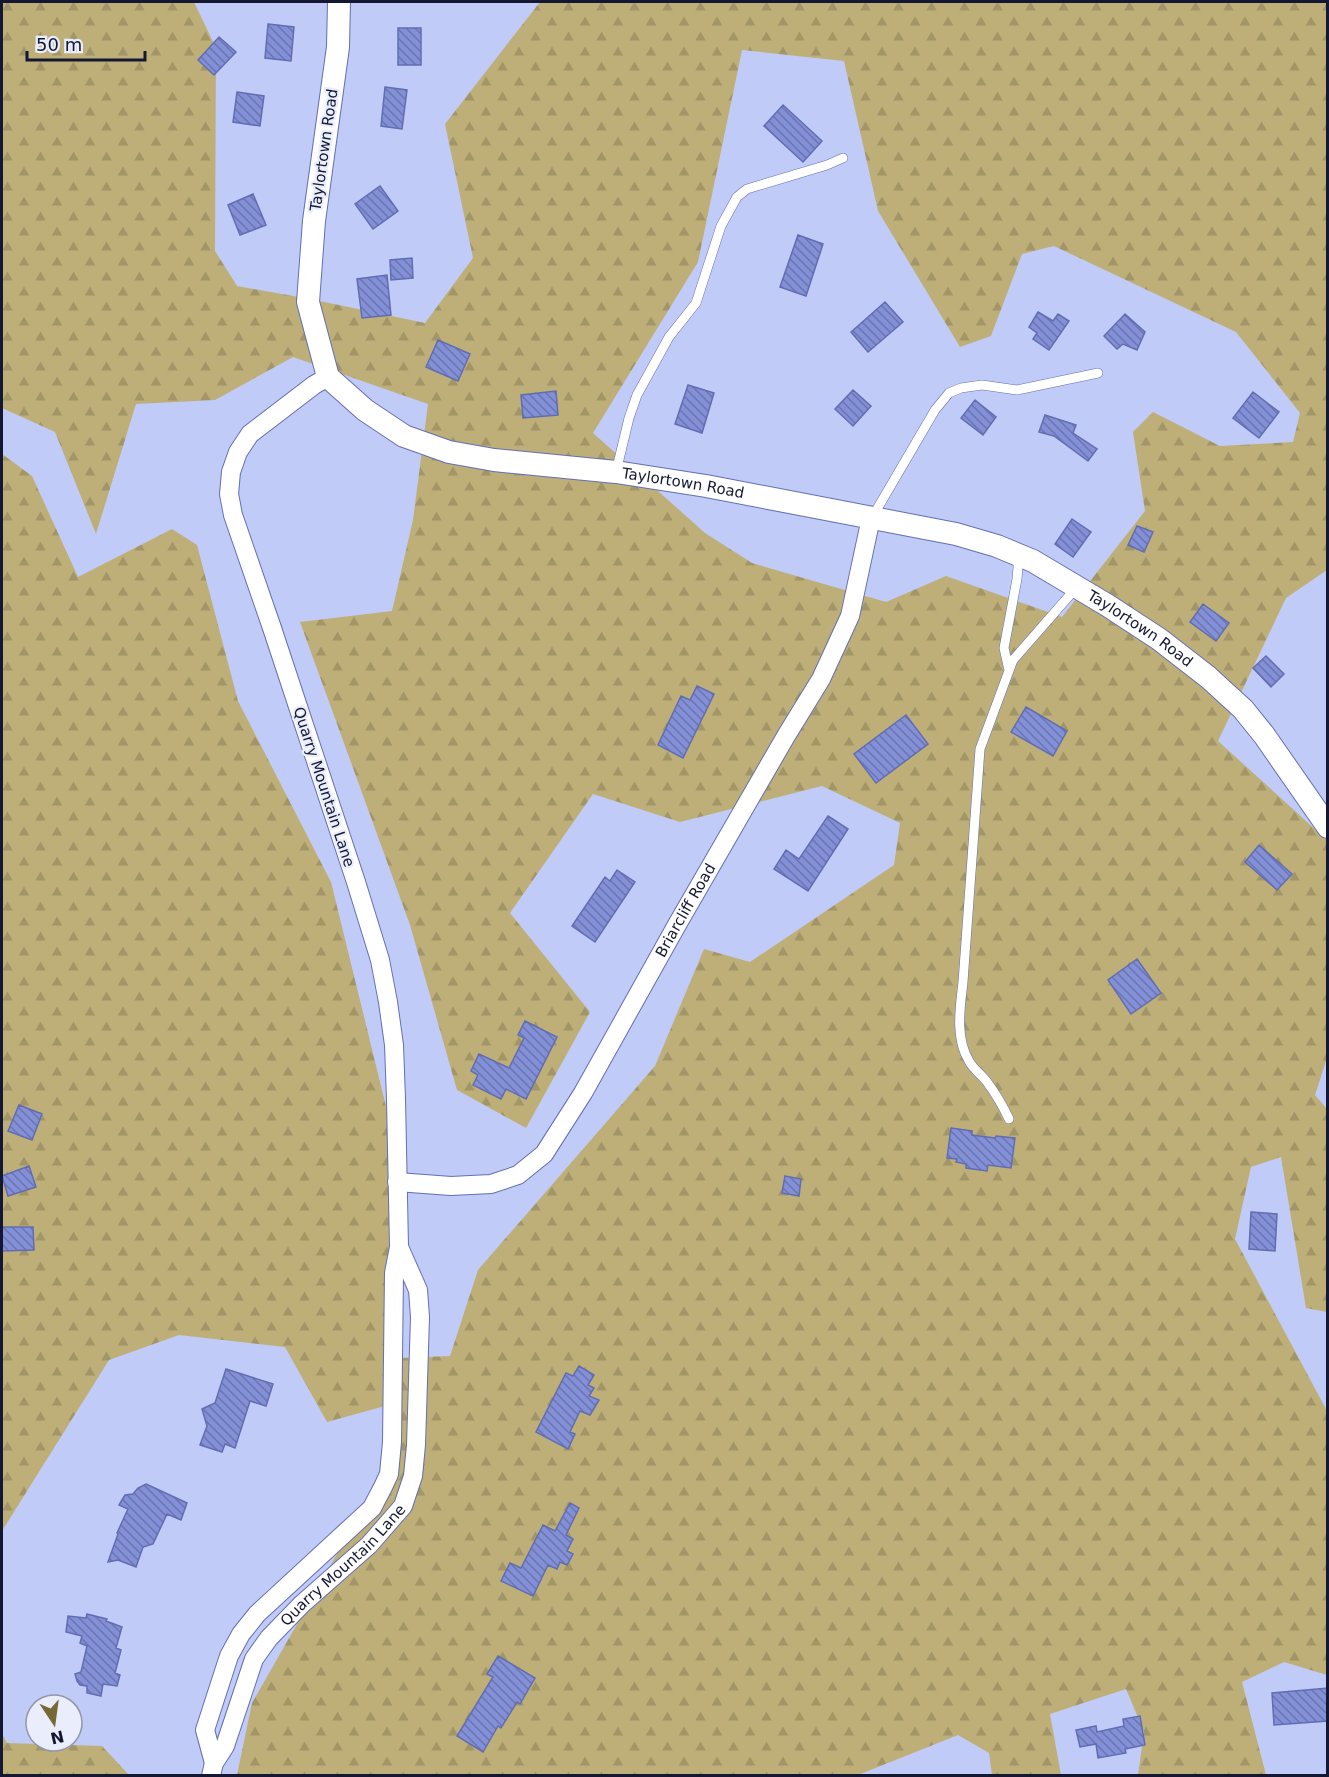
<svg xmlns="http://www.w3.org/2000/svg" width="1329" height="1777" font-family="'DejaVu Sans',sans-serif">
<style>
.forest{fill:url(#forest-firs);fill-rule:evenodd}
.building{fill:url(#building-back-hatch);stroke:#616db1;stroke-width:1.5}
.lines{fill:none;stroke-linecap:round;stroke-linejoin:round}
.service-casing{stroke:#636fb3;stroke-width:10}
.minor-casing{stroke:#636fb3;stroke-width:20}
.tertiary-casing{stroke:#636fb3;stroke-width:24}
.service{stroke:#fff;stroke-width:9}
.minor{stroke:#fff;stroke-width:18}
.tertiary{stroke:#fff;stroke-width:22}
.labels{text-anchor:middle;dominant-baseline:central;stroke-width:4.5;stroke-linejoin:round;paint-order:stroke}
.street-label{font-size:15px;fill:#131732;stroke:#e9edfc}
</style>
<defs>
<pattern id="forest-firs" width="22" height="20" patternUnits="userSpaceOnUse" patternTransform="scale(1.5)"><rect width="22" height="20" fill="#beaf78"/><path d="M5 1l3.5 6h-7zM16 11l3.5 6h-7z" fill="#a29668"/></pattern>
<pattern id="building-back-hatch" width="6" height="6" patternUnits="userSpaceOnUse" patternTransform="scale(1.5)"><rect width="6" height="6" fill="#8390d7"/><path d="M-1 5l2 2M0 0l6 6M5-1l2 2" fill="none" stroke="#6a75af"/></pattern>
</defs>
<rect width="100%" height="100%" fill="#c0cbf7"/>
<path class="forest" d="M 2,2 L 194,2 L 216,48 L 215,251 L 237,286 L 310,299 L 425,323 L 473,258 L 445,124 L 540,2 L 1327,2 L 1327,570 L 1286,598 L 1218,741 L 1328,841 L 1328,1055 L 1315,1095 L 1327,1109 L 1327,1312 L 1306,1308 L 1281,1157 L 1251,1167 L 1235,1239 L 1327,1411 L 1327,1675 L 1284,1662 L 1242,1682 L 1266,1775 L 1138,1775 L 1144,1732 L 1126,1689 L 1050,1714 L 1061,1775 L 992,1775 L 989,1753 L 958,1735 L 858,1775 L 237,1775 L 252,1703 L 353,1526 L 395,1481 L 400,1358 L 450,1356 L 478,1270 L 655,1066 L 704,949 L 750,962 L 894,865 L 900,823 L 822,786 L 680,822 L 593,794 L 510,913 L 590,1012 L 526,1128 L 457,1090 L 410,925 L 300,622 L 392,611 L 413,520 L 428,404 L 293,357 L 215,400 L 136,404 L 96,534 L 55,432 L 2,408 ZM 742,50 L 844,61 L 878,211 L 960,347 L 991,336 L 1022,254 L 1054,246 L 1236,332 L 1300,413 L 1293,442 L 1220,446 L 1153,412 L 1133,432 L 1145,511 L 1062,617 L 946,576 L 886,602 L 752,563 L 705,533 L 593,433 L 698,262 Z
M 2,454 L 32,476 L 78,577 L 172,529 L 197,545 L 238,701 L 331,882 L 394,1139 L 385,1406 L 327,1422 L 285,1347 L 179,1335 L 109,1360 L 2,1531 Z
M 2,1734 L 7,1743 L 102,1746 L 129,1775 L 2,1775 Z"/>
<path class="building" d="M 268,24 L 294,27 L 291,61 L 265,58 Z
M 398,28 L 421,28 L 421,65 L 398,65 Z
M 219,37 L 236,52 L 214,75 L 198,60 Z
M 385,87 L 407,90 L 402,129 L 381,126 Z
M 237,92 L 264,96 L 260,126 L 233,122 Z
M 783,105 L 822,141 L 803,162 L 764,126 Z
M 380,186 L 398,211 L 373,229 L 355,204 Z
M 253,194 L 266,225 L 240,235 L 228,205 Z
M 798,235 L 823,244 L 806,296 L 780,287 Z
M 412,258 L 413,278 L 391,280 L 390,260 Z
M 387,275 L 391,315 L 362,318 L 357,279 Z
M 885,302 L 903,322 L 868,352 L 851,332 Z
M 1038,312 L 1053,321 L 1058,314 L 1069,321 L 1049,350 L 1033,339 L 1037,333 L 1029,327 Z
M 1125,314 L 1145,332 L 1137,350 L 1123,344 L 1117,349 L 1104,336 Z
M 438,340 L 470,354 L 458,381 L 426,367 Z
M 688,385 L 714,393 L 702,433 L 675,424 Z
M 853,390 L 871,406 L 853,426 L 835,409 Z
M 556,391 L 558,415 L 523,418 L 521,395 Z
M 1253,392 L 1279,412 L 1259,438 L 1233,418 Z
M 975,400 L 996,417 L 983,435 L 961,418 Z
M 1045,415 L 1076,425 L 1073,433 L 1097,449 L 1088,461 L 1054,436 L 1039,432 Z
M 1072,519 L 1091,532 L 1073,557 L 1055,544 Z
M 1137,526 L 1153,532 L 1144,552 L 1128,545 Z
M 1203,604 L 1229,623 L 1216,641 L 1190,622 Z
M 1266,656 L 1284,674 L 1271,687 L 1253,668 Z
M 697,686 L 714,694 L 683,758 L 658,745 L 681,696 L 690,700 Z
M 1026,707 L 1067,731 L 1053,756 L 1011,732 Z
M 906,715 L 928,744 L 876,783 L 854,754 Z
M 828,816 L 848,829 L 808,891 L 774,869 L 786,850 L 799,859 Z
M 1259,845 L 1292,874 L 1277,890 L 1245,862 Z
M 617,870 L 635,882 L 595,942 L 572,926 L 605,877 L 610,881 Z
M 1137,959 L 1161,993 L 1131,1014 L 1108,980 Z
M 525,1021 L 557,1037 L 526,1099 L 506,1089 L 501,1099 L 473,1085 L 478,1075 L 471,1071 L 479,1054 L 509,1068 L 524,1038 L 518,1035 Z
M 19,1105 L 42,1114 L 32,1140 L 8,1131 Z
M 951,1128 L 972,1131 L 972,1135 L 995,1138 L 996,1136 L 1015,1138 L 1011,1168 L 988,1165 L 987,1171 L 966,1168 L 966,1164 L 956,1162 L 957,1159 L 947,1158 Z
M 29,1166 L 36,1187 L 8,1196 L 2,1176 Z
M 785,1176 L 801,1179 L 799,1196 L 782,1193 Z
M 1251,1212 L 1277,1214 L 1275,1251 L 1249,1249 Z
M 2,1227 L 33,1227 L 34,1250 L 2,1251 Z
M 579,1366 L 594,1375 L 588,1385 L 594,1388 L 589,1396 L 599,1400 L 590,1415 L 580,1411 L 570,1432 L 575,1434 L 568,1449 L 536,1432 L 566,1373 L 573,1376 Z
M 226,1369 L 273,1384 L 266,1406 L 250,1401 L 235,1448 L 225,1444 L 222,1452 L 200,1445 L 207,1426 L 202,1409 L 215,1403 Z
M 146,1484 L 187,1503 L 181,1520 L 167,1514 L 153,1544 L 143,1547 L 136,1567 L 118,1560 L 108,1562 L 118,1534 L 117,1533 L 128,1509 L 119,1505 L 125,1495 L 133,1494 L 138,1488 Z
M 570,1503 L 579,1508 L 566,1535 L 573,1539 L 567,1551 L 573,1554 L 567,1565 L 560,1562 L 557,1569 L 548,1565 L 533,1596 L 501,1581 L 510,1563 L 521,1568 L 543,1525 L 555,1531 Z
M 87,1614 L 107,1619 L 106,1621 L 122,1627 L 116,1648 L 121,1650 L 115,1673 L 120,1675 L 117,1686 L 103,1684 L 101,1696 L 87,1693 L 87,1686 L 80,1685 L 77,1681 L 75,1674 L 81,1672 L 87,1646 L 80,1643 L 82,1636 L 66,1632 L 68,1616 L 86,1618 Z
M 498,1656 L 535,1678 L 520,1704 L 517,1702 L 501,1728 L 498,1726 L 483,1752 L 457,1736 L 493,1677 L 487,1674 Z
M 1328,1688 L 1328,1721 L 1274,1725 L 1272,1693 Z
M 1140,1716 L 1145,1745 L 1125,1749 L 1126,1753 L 1098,1758 L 1096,1744 L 1080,1747 L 1076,1730 L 1096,1726 L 1097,1732 L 1124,1726 L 1123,1719 Z"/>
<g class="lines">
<defs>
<path id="service" d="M 616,472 L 629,418 L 637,395 L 669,337 L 696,303 L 721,226 L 737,197 L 747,189 L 827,165 L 843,158
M 873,516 L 935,410 L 949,393 L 961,388 L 982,385 L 1017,390 L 1098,373
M 1009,670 L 1004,648 L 1017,579 L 1019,555
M 1009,1119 C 1003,1106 996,1094 987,1082 C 982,1075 973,1069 969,1061 C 955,1038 960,1008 963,982 L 980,749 L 1013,660 L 1076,588"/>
<g id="minor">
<path id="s1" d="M 397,1182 L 451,1186 L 491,1184 L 518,1175 L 544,1154 L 583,1093 L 678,923 L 786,736 L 821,679 L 850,616 L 871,518"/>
<path d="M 214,1763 L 205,1730 L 229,1656 L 241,1634 L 257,1614 L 372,1508 L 383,1487 L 389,1474 L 392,1442 L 394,1273 L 399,1247 L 396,1099 L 394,1045 L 388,1002 L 380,960 L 356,882 L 272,628 L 233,515 L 229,494 L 231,472 L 238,452 L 250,434 L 314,385 L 328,377"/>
<path id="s2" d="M 211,1776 L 214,1763 L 225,1746 L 254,1659 L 269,1638 L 302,1604 L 369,1545 L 403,1506 L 413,1476 L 416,1445 L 420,1317 L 418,1290 L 399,1247"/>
</g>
<g id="tertiary">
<path id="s3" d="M 339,2 L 338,47 L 314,221 L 308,302 L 328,377 L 365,410 L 404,436 L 449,452 L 494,460 L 616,472 L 706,486 L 956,534 L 997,546 L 1033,561 L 1107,605 L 1159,639 L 1208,677 L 1243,709 L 1264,735 L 1328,827"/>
</g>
</defs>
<use href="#service" class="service-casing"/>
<use href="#minor" class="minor-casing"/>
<use href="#tertiary" class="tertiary-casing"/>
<use href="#service" class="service"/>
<use href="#minor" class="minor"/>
<use href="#tertiary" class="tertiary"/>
</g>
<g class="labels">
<g class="street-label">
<text transform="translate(324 150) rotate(-82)">Taylortown Road</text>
<text stroke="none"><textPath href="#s3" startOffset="760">Taylortown Road</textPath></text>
<text stroke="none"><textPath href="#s3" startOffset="1246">Taylortown Road</textPath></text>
<text transform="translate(324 787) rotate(72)">Quarry Mountain Lane</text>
<text stroke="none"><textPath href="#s1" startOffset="438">Briarcliff Road</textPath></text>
<text stroke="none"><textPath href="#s2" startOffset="255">Quarry Mountain Lane</textPath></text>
</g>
</g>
<rect width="1329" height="1777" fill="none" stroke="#131732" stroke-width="6"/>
<g transform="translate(54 1723) rotate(167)"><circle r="28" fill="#e9edfc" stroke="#9397ab" stroke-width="1.5"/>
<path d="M0-4.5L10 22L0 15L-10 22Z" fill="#766936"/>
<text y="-9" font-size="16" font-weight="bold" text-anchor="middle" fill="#131732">N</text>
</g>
<path d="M27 51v9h118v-9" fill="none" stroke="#131732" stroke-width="3"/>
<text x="36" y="51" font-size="18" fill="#131732" stroke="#e9edfc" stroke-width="4.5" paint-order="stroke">50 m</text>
</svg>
